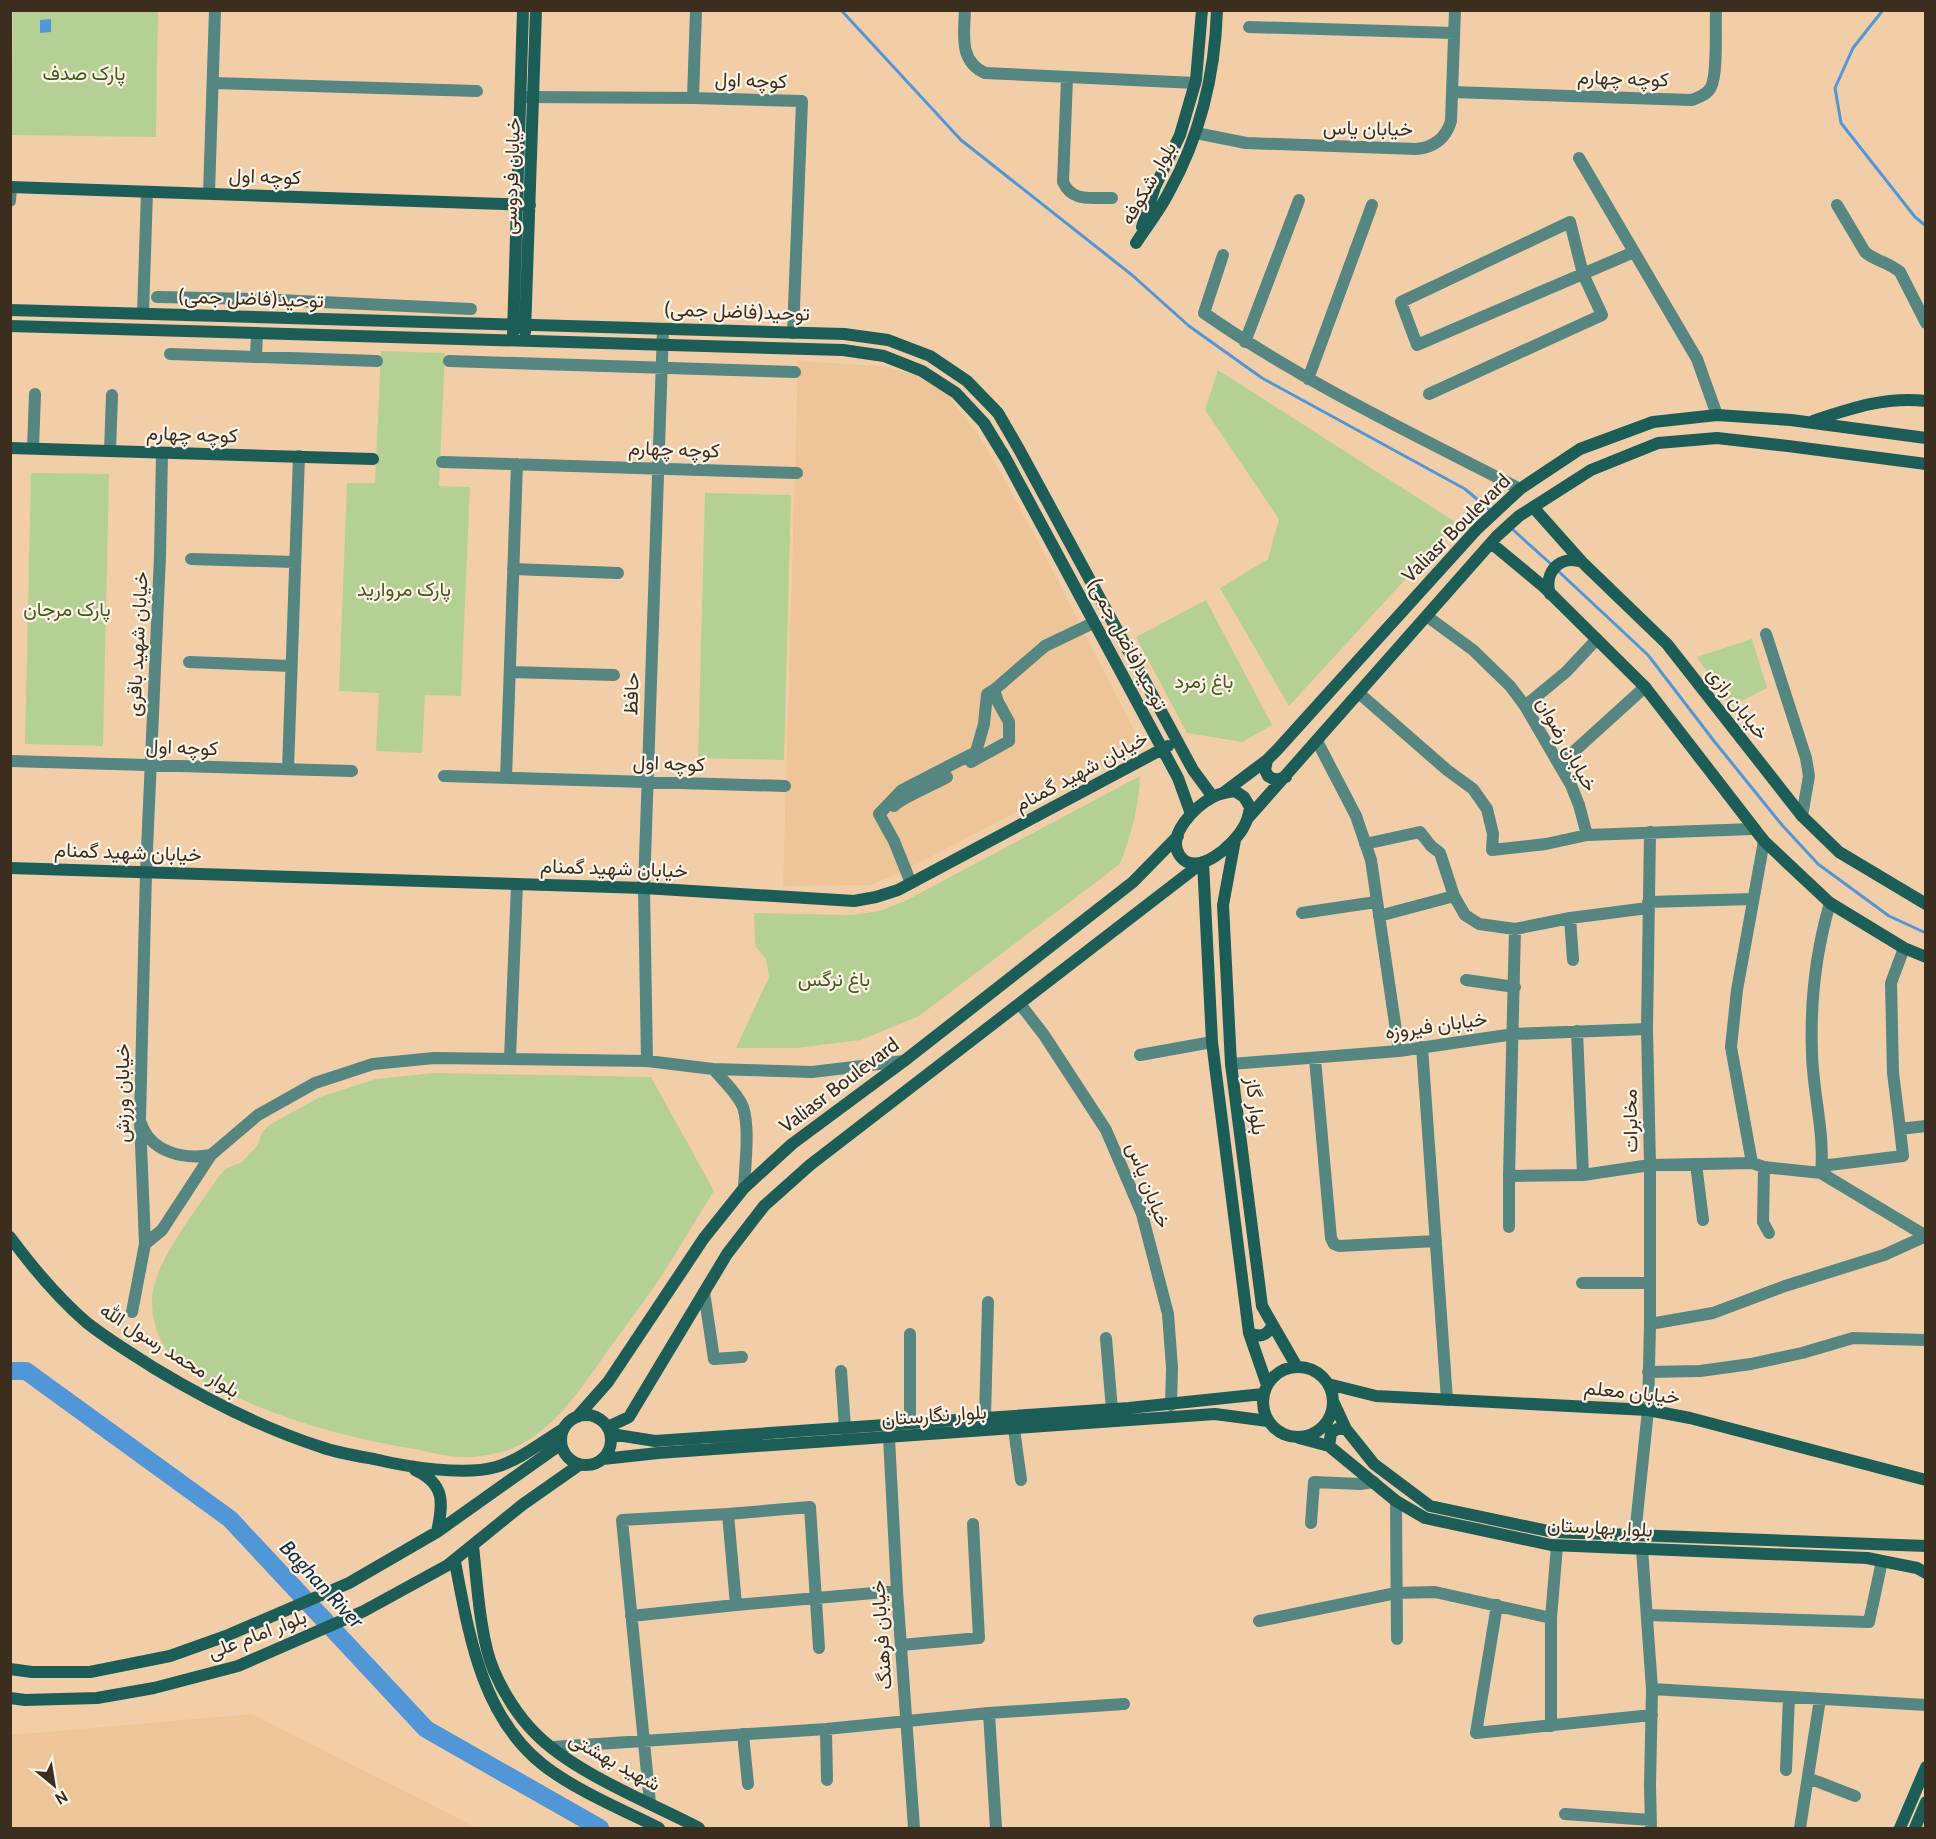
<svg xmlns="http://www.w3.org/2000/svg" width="1936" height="1839" font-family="Cabin,Vazirmatn,sans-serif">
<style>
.built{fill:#eec599}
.green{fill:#b5d095}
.water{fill:#5196d6}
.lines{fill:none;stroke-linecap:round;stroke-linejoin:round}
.stream{stroke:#5196d6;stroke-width:3}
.river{stroke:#5196d6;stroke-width:18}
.street{stroke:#568681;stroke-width:12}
.secondary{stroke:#1d5d58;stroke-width:12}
.labels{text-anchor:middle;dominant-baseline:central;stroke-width:4.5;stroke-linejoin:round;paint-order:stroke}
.park-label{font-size:20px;fill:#435a20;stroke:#fff4e8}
.street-label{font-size:20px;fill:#3c2e1f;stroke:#fff4e8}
.water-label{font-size:21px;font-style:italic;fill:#112e48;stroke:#fff4e8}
</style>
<rect width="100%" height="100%" fill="#f2cea8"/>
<path class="built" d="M 798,361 L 881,366 L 937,381 L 982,440 L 1032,530 L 1142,746 L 923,861 L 872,885 L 783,886 Z
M 252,1714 L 477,1828 L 11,1828 L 11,1735 Z"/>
<path class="green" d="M 13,11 L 158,11 L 156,137 L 11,135 Z
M 381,351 L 445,353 L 439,486 L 470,487 L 461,696 L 425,695 L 422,753 L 376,751 L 379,693 L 339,691 L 347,483 L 375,483 Z
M 1218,370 L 1457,523 L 1289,706 L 1220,588 L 1268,559 L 1279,519 L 1205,410 Z
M 31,473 L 109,474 L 103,746 L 25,744 Z
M 705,493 L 791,495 L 784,760 L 698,758 Z
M 1206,600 L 1272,725 L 1242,742 L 1187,733 L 1136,637 Z
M 1752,639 L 1767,688 L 1730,707 L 1697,657 Z
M 1140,776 C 1139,807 1131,835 1120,864 L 919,1016 L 861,1040 L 797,1048 L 736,1048 L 769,977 L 766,959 L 755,946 L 754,913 L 852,915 L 880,911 L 905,901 Z
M 434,1073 L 651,1077 L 714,1191 C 697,1218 681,1245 664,1272 C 647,1298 627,1324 609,1349 C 584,1384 562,1420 525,1442 C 507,1453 483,1457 463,1457 C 447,1457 430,1452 414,1449 C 348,1438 284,1421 224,1391 C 211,1385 197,1378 185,1369 C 164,1354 152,1328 152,1302 C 151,1265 198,1208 219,1176 L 227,1168 L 242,1162 L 257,1146 L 262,1133 L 269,1125 L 320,1097 L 376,1079 Z"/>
<path class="water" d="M 51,19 L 51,32 L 40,33 L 40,20 Z"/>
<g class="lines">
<path class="stream" d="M 841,10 L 961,140 L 1132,275 L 1189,326 L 1262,378 L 1465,489 L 1491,511
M 1883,10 L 1853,48 L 1835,88 L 1841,123 L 1915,217 L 1926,226
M 1510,527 L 1552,565
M 1556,569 L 1648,655 L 1714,741 L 1782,825 L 1818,864 L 1889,916 L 1926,933"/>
<path class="river" d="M 10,1371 L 26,1371 L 230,1519 L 426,1729 L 600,1828"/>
<path class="street" d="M 965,10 C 964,35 959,61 985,73 L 1195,83
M 1249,27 L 1454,33
M 1067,78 L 1063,182 C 1073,203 1091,197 1112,198
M 213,83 L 477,91
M 1452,92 L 1692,100 C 1699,97 1707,95 1711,87 C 1718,74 1715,27 1716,10
M 524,97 L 693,98 L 802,101 L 793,333
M 693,98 L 696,10
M 1196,133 L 1246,143 L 1417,149 C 1435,147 1446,138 1451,121 L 1455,10
M 1579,158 L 1697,359 L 1717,415
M 209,193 L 215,10
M 10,201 L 11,188
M 1837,205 L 1865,252 C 1875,261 1889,262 1900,272 L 1926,323
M 1223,255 L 1204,313 C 1303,382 1413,434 1520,489
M 157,297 L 257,299 L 471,309
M 143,313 L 147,192
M 1245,342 L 1299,200
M 170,354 L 377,361
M 256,357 L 257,333
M 449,361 L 795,372
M 1308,379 L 1372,205
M 1429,394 L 1602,315 L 1583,274 L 1570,222 L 1401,302 L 1417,345 L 1634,252
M 33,448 L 35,394
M 110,451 L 112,395
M 442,462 L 797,473
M 191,559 L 295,562
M 513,569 L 618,573
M 1428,617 L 1473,650 L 1510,686 L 1525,706 L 1571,785 L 1579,805 L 1587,835
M 1766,634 L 1806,758 L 1809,776 L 1802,816
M 189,662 L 291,666
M 510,672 L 614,675
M 1360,694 L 1447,770 L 1473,789 L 1487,809 L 1493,834 L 1492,850 L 1546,844 L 1587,835 L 1753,829
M 1525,706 L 1566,672 L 1597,639
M 1317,741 L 1356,816 L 1371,860 L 1399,1051
M 10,761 L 352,771
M 971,762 L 1009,741 L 1009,722 L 998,702 L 994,690
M 1559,765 L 1645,687
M 288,769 L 299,456
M 444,776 L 785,786
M 506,778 L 517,464
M 894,806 C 898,800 937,783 947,777
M 1365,844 L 1420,832 L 1431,846 L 1440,853 L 1454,896
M 911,883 L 894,841 L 879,814 L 902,790 L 976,752 L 984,724 L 987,694 L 994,690 L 1045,646 L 1093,623
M 1648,902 L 1753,899
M 1302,913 L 1376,902
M 1379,916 L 1454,896 L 1465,915 L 1479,924 L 1515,929 L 1570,918 L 1648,908
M 1570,918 L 1573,960
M 1515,929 L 1509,1176 L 1583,1175 L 1650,1165 L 1752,1163 L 1764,1167 L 1821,1173 L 1926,1236
M 1904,948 L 1891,983 L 1893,1073 L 1900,1129 L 1926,1126
M 1466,980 L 1515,987
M 1020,1004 L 1044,1035 L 1106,1130 L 1142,1214 L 1168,1314 L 1172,1368 L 1171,1405
M 1577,1031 L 1583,1175
M 1422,1047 L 1447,1400
M 1140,1055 L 1212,1042
M 510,1059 L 517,884
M 1315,1059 L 1331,1238 L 1334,1244 L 1339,1246 L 1436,1241
M 647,1061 L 644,888 L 663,329
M 1231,1064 L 1399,1051 L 1514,1034 L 1647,1029
M 713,1069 C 723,1080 737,1093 743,1107 C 750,1128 745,1165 744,1188
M 141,1123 C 150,1152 184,1160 211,1155
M 1752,1163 L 1731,1047 L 1737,990 L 1764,841
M 1696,1164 L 1703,1220
M 1764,1167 L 1763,1222 L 1769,1233
M 1821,1173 C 1825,1133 1813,1094 1812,1054 C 1810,1003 1816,951 1830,903
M 1821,1173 L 1829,1165 L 1903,1156 L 1900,1129
M 1509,1227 L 1509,1176
M 145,1244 L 162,1230 L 211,1155 L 258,1115 L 315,1083 L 373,1064 L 434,1058 L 647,1061 L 713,1069 L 812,1072 L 904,1061
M 1582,1283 L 1650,1283
M 704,1292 L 714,1359 L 742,1357
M 132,1312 L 145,1244 L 140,1119 L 146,872 L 160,556 L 162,453
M 1650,1324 L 1713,1313 L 1785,1286 L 1884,1255 L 1926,1236
M 910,1334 L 910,1423
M 1106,1338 L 1112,1410
M 841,1371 L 845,1428
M 1648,1372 L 1700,1371 L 1751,1364 L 1802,1353 L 1853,1338 L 1926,1340
M 985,1418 L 988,1302
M 1014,1429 L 1021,1480
M 889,1438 L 897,1591 L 914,1828
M 1396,1501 L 1397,1639
M 728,1514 L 736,1605
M 1311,1523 L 1314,1482 L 1360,1484 L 1374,1482
M 1635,1535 L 1648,1410 L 1650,1324 L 1650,1165 L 1647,1029 L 1650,832
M 1642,1549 L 1652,1689 L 1650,1786 L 1651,1828
M 1497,1605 L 1476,1733 L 1652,1715
M 1647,1615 L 1869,1622 L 1882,1561
M 631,1616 L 736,1605 L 897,1591
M 1259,1621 L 1396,1593 L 1435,1592 L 1551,1618
M 901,1645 L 979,1638 L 973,1524
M 1652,1689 L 1926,1705
M 989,1713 L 996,1828
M 1551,1726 L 1551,1618 L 1557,1546
M 826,1729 L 827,1780
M 743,1734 L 748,1784
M 552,1747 L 826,1729 L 989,1713 L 1124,1704
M 1786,1770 L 1789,1697
M 1808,1778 L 1855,1796
M 650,1803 L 622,1520 L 728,1514 L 810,1507 L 819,1648
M 1565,1814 L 1651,1820
M 1800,1828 L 1820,1699"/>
<path class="secondary" d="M 10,187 L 530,205
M 1142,227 L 1155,187 L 1180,135 L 1196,80 L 1202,10
M 1136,243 C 1147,226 1160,210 1169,192 C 1200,136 1215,75 1217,10
M 10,310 L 844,334 L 888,340 L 930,356 L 967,381 L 998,413 L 1020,451 L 1193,770 L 1213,797
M 10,326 L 843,350 L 884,356 L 922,371 L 956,393 L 984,423 L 1006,459 L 1178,778 L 1191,814
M 525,332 L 536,10
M 513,333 L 523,10
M 1813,421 C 1849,409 1886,396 1926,401
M 10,448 L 373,459
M 1533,507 L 1582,562 L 1667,644 L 1802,816 L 1839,852 L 1926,904
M 1491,543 L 1544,587 L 1645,687 L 1764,841 L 1830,903 L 1904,948 L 1926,957
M 1550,594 C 1543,572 1561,554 1582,562
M 1267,760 L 1265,770 L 1268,776 L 1275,780 L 1286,777
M 1235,791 L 1244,797 L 1250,807 C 1249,814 1247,822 1243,828 C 1234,844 1197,879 1180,856 C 1165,835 1196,806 1213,797 C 1220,793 1227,792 1235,791 Z
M 1223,793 L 1267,760 L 1277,750 L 1477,529 L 1520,489 L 1580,449 L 1653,422 L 1717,415 L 1791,420 L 1926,438
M 1248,818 L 1497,536 L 1519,516 L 1591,470 L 1658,443 L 1717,438 L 1788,446 L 1926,464
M 1235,840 L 1223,905 L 1231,1064 L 1262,1306 L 1297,1367
M 1203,862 L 1212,1042 L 1249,1333 L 1267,1385
M 10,868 L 644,888 L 854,901 L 876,897 L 898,890 L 1168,746
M 10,1237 C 33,1268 57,1297 86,1322 C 107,1339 131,1353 154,1368 C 207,1400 262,1428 321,1447 C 338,1453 357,1456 374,1459 C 407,1467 464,1476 496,1467 C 520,1460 542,1442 563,1429
M 1249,1333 C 1259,1337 1266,1337 1272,1326
M1263 1402a35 35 0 1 1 70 0a35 35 0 1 1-70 0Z
M 1328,1384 L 1376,1396 L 1648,1410 L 1690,1418 L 1926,1480
M 1333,1401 L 1346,1429 L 1374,1464 L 1430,1506 L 1553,1532 L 1926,1546
M561 1440a25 25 0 1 1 50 0a25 25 0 1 1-50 0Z
M 577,1417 L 608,1382 L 704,1238 L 744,1188 L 792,1144 L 904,1061 L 1133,882 L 1178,836
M 608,1427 L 629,1417 L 727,1254 L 764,1206 L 810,1165 L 1203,862
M 611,1434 L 655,1441 L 1129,1408 L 1263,1394
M 1299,1438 L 1329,1446 L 1396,1501 L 1425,1518 L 1551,1545 L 1867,1558 L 1917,1568 L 1926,1573
M 1329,1446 L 1331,1433 L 1337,1429 L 1346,1429
M 603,1459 L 658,1453 L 1215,1414 L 1268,1421
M 415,1470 C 446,1484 443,1504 437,1532
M 473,1546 C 477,1582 480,1639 494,1671 C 503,1692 518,1716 534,1732 C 572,1772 649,1802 699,1828
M 455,1562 C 469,1634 481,1715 542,1764 C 573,1789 623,1810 659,1828
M 10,1669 L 32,1672 L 90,1672 L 170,1656 L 226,1636 L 349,1583 L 437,1532 L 561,1444
M 10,1698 L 25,1700 L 97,1698 L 154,1688 L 238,1666 L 364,1611 L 448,1565 L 522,1505 L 579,1465
M 1900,1828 L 1926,1767
M 1915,1828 L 1926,1802"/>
</g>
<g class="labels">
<g class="park-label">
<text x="84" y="73">پارک صدف</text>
<text x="404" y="589">پارک مروارید</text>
<text x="67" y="609">پارک مرجان</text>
<text x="1204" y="681">باغ زمرد</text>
<text x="834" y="979">باغ نرگس</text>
</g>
<g class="street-label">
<text transform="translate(1623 78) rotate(2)">کوچه چهارم</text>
<text transform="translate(751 80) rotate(2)">کوچه اول</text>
<text transform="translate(1368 128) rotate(1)">خیابان یاس</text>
<text transform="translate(265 176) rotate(2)">کوچه اول</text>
<text transform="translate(511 176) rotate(-88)">خیابان فردوسی</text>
<text transform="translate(1148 183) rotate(-60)">بلوار شکوفه</text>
<text transform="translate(251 298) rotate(2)">توحید(فاضل جمی)</text>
<text transform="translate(737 311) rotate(2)">توحید(فاضل جمی)</text>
<text transform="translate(192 434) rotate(2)">کوچه چهارم</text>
<text transform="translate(674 449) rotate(2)">کوچه چهارم</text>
<text transform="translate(1456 528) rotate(-45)">Valiasr Boulevard</text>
<text transform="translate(137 644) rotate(-87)">خیابان شهید باقری</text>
<text transform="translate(1128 644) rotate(62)">توحید(فاضل جمی)</text>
<text transform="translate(631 694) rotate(-88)">حافظ</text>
<text transform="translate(1738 703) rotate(52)">خیابان رازی</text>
<text transform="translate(1567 744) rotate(61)">خیابان رضوان</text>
<text transform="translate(182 747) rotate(2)">کوچه اول</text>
<text transform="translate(669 763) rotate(2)">کوچه اول</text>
<text transform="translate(1081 771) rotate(-28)">خیابان شهید گمنام</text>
<text transform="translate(128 852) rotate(2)">خیابان شهید گمنام</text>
<text transform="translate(614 868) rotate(2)">خیابان شهید گمنام</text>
<text transform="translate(1436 1025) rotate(-8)">خیابان فیروزه</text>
<text transform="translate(839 1085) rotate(-37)">Valiasr Boulevard</text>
<text transform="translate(122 1093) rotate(-90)">خیابان ورزش</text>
<text transform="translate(1256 1106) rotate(83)">بلوار گاز</text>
<text transform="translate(1630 1121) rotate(-91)">مخابرات</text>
<text transform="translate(1149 1185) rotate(69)">خیابان یاس</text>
<text transform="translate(170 1350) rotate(32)">بلوار محمد رسول الله</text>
<text transform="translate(1632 1392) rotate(6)">خیابان معلم</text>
<text transform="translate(934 1415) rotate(-4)">بلوار نگارستان</text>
<text transform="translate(1600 1527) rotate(3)">بلوار بهارستان</text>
<text transform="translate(257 1634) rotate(-21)">بلوار امام علی</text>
<text transform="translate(881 1635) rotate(-94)">خیابان فرهنگ</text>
<text transform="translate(615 1761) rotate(29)">شهید بهشتی</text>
</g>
<g class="water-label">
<text transform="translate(322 1584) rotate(47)">Baghan River</text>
</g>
</g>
<rect width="1936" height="1839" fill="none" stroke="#3c2e1f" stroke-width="24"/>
<g transform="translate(54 1785) rotate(150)" stroke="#fff4e8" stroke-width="4.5" paint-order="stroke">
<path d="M0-4.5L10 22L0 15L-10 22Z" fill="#3c2e1f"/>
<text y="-9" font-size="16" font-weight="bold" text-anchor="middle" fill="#3c2e1f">N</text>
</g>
</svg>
